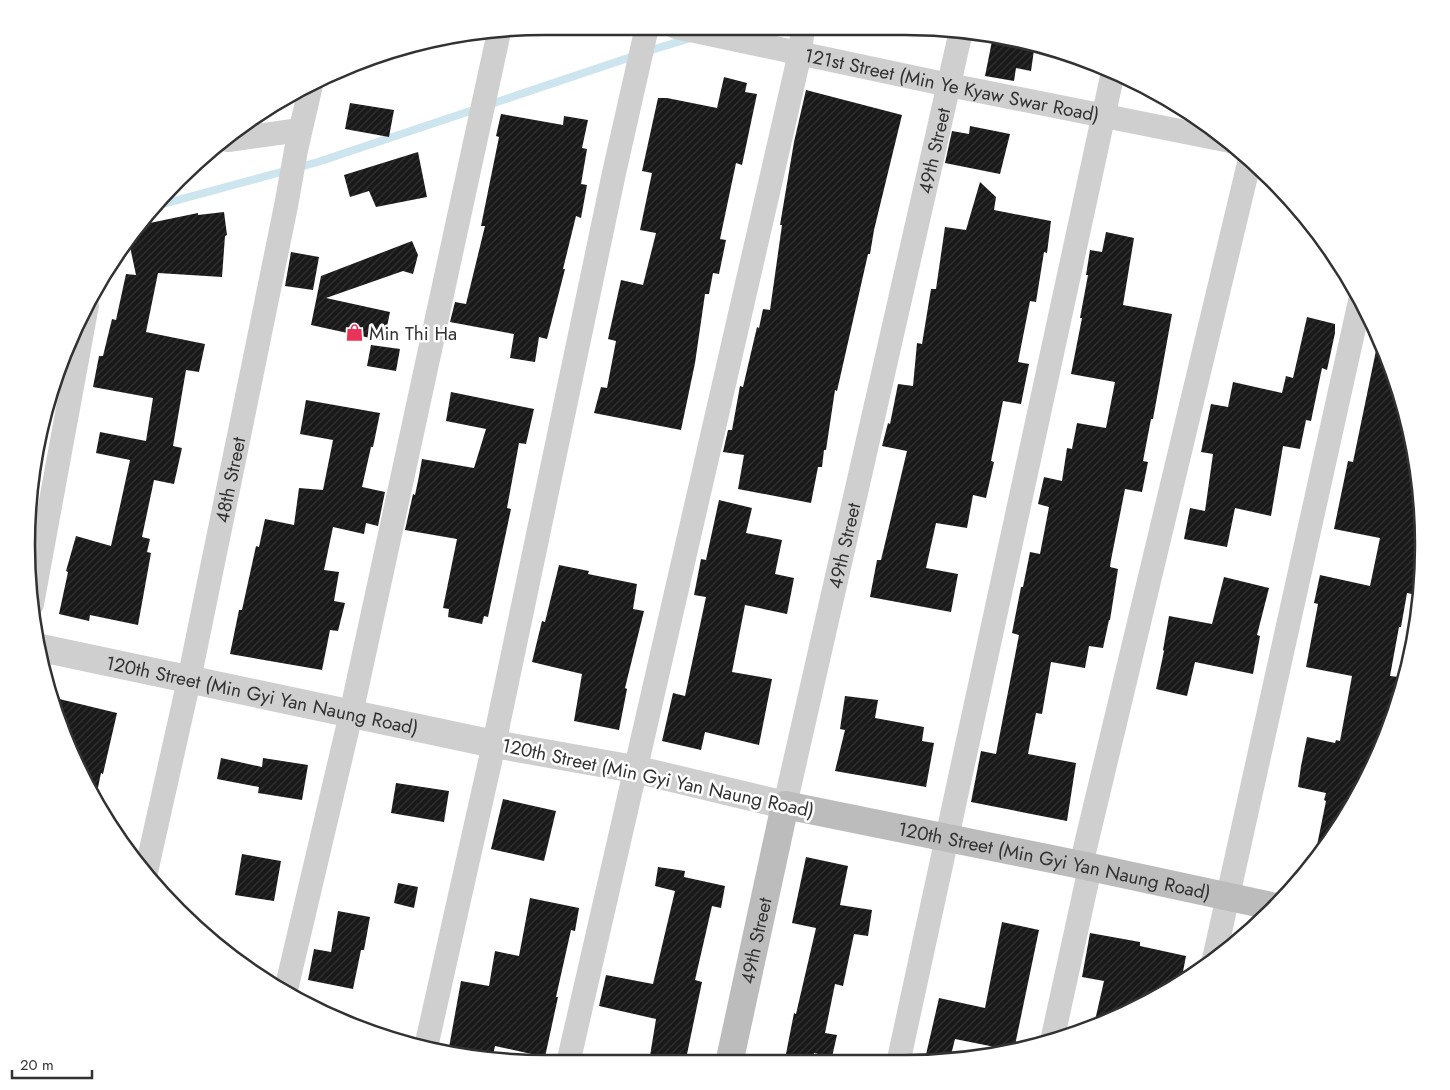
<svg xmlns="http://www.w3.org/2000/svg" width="1450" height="1090" font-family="Jost,sans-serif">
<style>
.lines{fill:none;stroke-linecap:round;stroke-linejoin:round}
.stream{stroke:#cde5ee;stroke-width:8}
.building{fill:url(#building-hatch)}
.minor{stroke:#cfcfcf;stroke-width:24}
.tertiary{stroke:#cfcfcf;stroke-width:28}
.secondary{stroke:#bcbcbc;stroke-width:28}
.labels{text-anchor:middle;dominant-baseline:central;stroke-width:5;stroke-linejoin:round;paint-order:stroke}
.street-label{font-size:19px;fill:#323232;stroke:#fff}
.poi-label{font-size:19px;fill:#323232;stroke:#fff;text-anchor:start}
.rim{fill:none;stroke:#323232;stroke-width:2.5}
</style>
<defs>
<pattern id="building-hatch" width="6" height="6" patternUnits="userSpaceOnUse" patternTransform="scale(1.25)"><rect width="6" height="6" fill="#191919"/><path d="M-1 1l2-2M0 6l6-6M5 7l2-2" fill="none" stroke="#323232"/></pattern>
</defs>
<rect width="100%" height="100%" fill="#fff"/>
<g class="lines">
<path class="stream" d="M 152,207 L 318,162 L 658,48 L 691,38"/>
</g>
<path class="building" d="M 993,36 L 1035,43 L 1031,71 L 1016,68 L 1014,81 L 985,76 Z
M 724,77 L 747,83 L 745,92 L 757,94 L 742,165 L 736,163 L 720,239 L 726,240 L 719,274 L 713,273 L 709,294 L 705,294 L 695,363 L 681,430 L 594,413 L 601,387 L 607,388 L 616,341 L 608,339 L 621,280 L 643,285 L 656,233 L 640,230 L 652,173 L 642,171 L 658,98 L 667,98 L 717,108 Z
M 806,90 L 902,115 L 874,230 L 870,254 L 868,254 L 837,391 L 835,390 L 826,450 L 824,450 L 822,467 L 818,467 L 811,503 L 738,489 L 744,455 L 723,452 L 728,430 L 732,430 L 740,386 L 743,387 L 757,327 L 759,328 L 763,309 L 770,310 L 782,225 L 780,225 L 794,142 Z
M 350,103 L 394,110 L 389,137 L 345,129 Z
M 501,114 L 563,125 L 564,116 L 588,120 L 582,148 L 587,149 L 581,184 L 587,185 L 581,218 L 576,216 L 563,269 L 565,269 L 547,339 L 539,337 L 535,362 L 510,358 L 514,334 L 450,322 L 455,302 L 466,304 L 485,226 L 481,226 L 499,137 L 496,136 Z
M 970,126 L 1010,134 L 1000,174 L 945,163 L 952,131 L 969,134 Z
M 418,152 L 427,197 L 376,207 L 369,191 L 350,197 L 344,175 Z
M 980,182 L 996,197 L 994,210 L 1051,221 L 1047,253 L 1044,252 L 1036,302 L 1030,301 L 1018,362 L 1029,364 L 1021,404 L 1003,401 L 991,461 L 994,462 L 986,498 L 973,495 L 967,528 L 936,523 L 926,568 L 958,574 L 951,612 L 870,597 L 877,560 L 881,560 L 907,451 L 882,446 L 888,423 L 890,424 L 898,384 L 913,386 L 917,343 L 922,344 L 931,289 L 936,289 L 945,227 L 966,230 Z
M 224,212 L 227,235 L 225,236 L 222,277 L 158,273 L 146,332 L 205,344 L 199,372 L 186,370 L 173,446 L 182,448 L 174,484 L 154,480 L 142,537 L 150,539 L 147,552 L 151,553 L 138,625 L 90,615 L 89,621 L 59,614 L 68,572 L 66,571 L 76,536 L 111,546 L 120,506 L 130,460 L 96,453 L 100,432 L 146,441 L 153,398 L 93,387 L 99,356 L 103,356 L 112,319 L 116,320 L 126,274 L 136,275 L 129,242 L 140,225 L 198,213 L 198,215 Z
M 1106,232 L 1134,238 L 1123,305 L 1172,314 L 1153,419 L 1151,419 L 1143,461 L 1148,462 L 1142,492 L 1125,489 L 1111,560 L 1110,567 L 1118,569 L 1110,620 L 1109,620 L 1103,648 L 1089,646 L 1085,668 L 1051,662 L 1042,714 L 1036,713 L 1028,754 L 1076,763 L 1067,821 L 971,802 L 981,751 L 996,754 L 1019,635 L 1012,633 L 1021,587 L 1023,587 L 1030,552 L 1040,554 L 1049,507 L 1038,504 L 1044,477 L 1062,481 L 1067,448 L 1072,449 L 1077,423 L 1106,428 L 1115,382 L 1071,374 L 1082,318 L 1080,318 L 1088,275 L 1086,275 L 1090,250 L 1102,252 Z
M 412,241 L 418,255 L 413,274 L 403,271 L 326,298 L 390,312 L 384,341 L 311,325 L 321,276 Z
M 291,252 L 319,257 L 313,290 L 285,286 Z
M 1307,317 L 1335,324 L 1335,333 L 1327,370 L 1322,368 L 1311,421 L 1306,420 L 1300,449 L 1283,446 L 1271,516 L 1235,508 L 1227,547 L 1184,539 L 1190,508 L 1205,511 L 1213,454 L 1201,452 L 1211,404 L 1228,407 L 1233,382 L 1282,393 L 1286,376 L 1293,378 Z
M 1379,336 L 1384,346 L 1414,444 L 1424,545 L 1420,582 L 1417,595 L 1407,593 L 1401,627 L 1399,627 L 1390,676 L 1399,677 L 1391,721 L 1384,743 L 1336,833 L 1314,860 L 1326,801 L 1324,800 L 1326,793 L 1298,787 L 1301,766 L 1307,737 L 1335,743 L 1336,740 L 1340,741 L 1352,676 L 1306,667 L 1318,604 L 1314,603 L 1320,575 L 1370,586 L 1380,538 L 1334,529 L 1348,461 L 1353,462 Z
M 371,345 L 400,349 L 396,371 L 367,366 Z
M 451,392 L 534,409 L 526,444 L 519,443 L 507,508 L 511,509 L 488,617 L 484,616 L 482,624 L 448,617 L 449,609 L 443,608 L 457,539 L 405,530 L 413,494 L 415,495 L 419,476 L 422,459 L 474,468 L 486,429 L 446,421 Z
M 306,400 L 380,413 L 373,447 L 371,447 L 362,487 L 385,492 L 378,526 L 366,523 L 364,534 L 333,527 L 324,570 L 339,572 L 334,601 L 345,603 L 338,631 L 330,630 L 322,670 L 230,654 L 239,610 L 242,610 L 256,546 L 259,547 L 265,519 L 294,525 L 299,488 L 323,490 L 333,440 L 300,434 Z
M 719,500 L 752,508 L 746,533 L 782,540 L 775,574 L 794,578 L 787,614 L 745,605 L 732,672 L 772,679 L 759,745 L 705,732 L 701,750 L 662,741 L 673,693 L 685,696 L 706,597 L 694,595 L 701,559 L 706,560 Z
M 559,565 L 589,571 L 588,574 L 637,584 L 633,609 L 644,611 L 625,688 L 627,689 L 619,730 L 574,721 L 582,674 L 532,662 L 542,621 L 545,622 Z
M 1224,577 L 1269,588 L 1257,635 L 1260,636 L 1253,674 L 1195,662 L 1187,696 L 1156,689 L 1164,651 L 1163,650 L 1169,616 L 1212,624 Z
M 845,696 L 878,700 L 875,718 L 924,727 L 922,741 L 934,743 L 926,787 L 835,771 L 845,730 L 840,729 Z
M 51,697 L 117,713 L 103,774 L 101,773 L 96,797 L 54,712 Z
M 221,758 L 262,767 L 263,758 L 308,765 L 302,800 L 258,793 L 259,787 L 217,779 Z
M 396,783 L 449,791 L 444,822 L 391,813 Z
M 503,799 L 556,811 L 544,861 L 491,849 Z
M 242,854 L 281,861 L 274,901 L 235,895 Z
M 806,857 L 848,866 L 840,905 L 872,910 L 868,936 L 854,934 L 843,986 L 835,984 L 825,1033 L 837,1035 L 832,1057 L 814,1053 L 813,1059 L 785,1059 L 794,1013 L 796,1014 L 816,928 L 792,923 Z
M 658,867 L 685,871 L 684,877 L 725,886 L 721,908 L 712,906 L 695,980 L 702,982 L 686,1059 L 670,1059 L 650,1056 L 656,1019 L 599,1006 L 606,975 L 653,984 L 675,891 L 655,886 Z
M 398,883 L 418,887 L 414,908 L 394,903 Z
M 530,898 L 579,908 L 575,931 L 571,930 L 556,997 L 558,997 L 545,1057 L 495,1046 L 492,1059 L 477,1059 L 448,1053 L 461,981 L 489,986 L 495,951 L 519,956 Z
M 338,911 L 370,917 L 364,950 L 361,950 L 353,989 L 308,980 L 314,949 L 331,952 Z
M 1002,922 L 1039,930 L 1014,1050 L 1010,1050 L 955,1039 L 950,1059 L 925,1059 L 939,998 L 985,1008 Z
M 1090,933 L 1140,942 L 1140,946 L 1186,956 L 1181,982 L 1094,1025 L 1104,981 L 1082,977 Z"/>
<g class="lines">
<g class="minor">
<path id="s1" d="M 676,27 L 949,85 L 1230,141"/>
<path d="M 223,139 L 228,140 L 300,130"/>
<path d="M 32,604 L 87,305"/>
<path id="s2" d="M 785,805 L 961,31"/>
<path d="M 1081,865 L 1250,159"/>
<path id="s3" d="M 146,872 L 189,680 L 286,206 L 296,150 L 311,85"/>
<path d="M 1214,959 L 1360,301"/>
<path d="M 285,994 L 351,714 L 499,32"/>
<path d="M 1052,1041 L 1090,868"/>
<path d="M 426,1047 L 494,744 L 614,173 L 647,27"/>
<path d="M 569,1059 L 800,53 L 803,27"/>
<path d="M 899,1059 L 1113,72"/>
</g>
<path class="tertiary" id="s4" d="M 41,648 L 494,744 L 634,769 L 785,805"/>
<path class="secondary" id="s5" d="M 730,1059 L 785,805 L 1081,865 L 1276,907"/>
</g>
<defs>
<symbol id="shop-bare" viewBox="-9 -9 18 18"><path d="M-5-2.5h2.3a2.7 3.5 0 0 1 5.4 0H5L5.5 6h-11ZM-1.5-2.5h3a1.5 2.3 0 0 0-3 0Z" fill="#e83456" stroke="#fff" stroke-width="2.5" paint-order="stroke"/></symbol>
</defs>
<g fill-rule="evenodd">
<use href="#shop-bare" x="342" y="320" width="25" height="25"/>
</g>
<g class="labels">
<g class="street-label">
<text stroke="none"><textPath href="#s1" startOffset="282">121st Street (Min Ye Kyaw Swar Road)</textPath></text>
<text stroke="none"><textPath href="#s2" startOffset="671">49th Street</textPath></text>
<text stroke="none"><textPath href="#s3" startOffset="401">48th Street</textPath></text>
<text stroke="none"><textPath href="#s2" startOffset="266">49th Street</textPath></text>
<text stroke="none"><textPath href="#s4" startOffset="226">120th Street (Min Gyi Yan Naung Road)</textPath></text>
<text transform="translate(658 778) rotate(12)">120th Street (Min Gyi Yan Naung Road)</text>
<text stroke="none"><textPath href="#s5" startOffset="535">120th Street (Min Gyi Yan Naung Road)</textPath></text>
<text stroke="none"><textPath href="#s5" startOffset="121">49th Street</textPath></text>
</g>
<g class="poi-label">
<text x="369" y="333">Min Thi Ha</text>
</g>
</g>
<path d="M0 0H1450V1090H0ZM545 35H905A510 510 0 0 1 1415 545V545A510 510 0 0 1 905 1055H545A510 510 0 0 1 35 545V545A510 510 0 0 1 545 35Z" fill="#fff" fill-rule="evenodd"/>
<path class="rim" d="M545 35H905A510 510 0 0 1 1415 545V545A510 510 0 0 1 905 1055H545A510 510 0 0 1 35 545V545A510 510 0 0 1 545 35Z"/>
<path d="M12 1070v8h80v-8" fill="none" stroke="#323232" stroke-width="2.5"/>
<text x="20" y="1070" font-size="15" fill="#323232" stroke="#ffffff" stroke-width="4" paint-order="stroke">20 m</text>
</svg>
